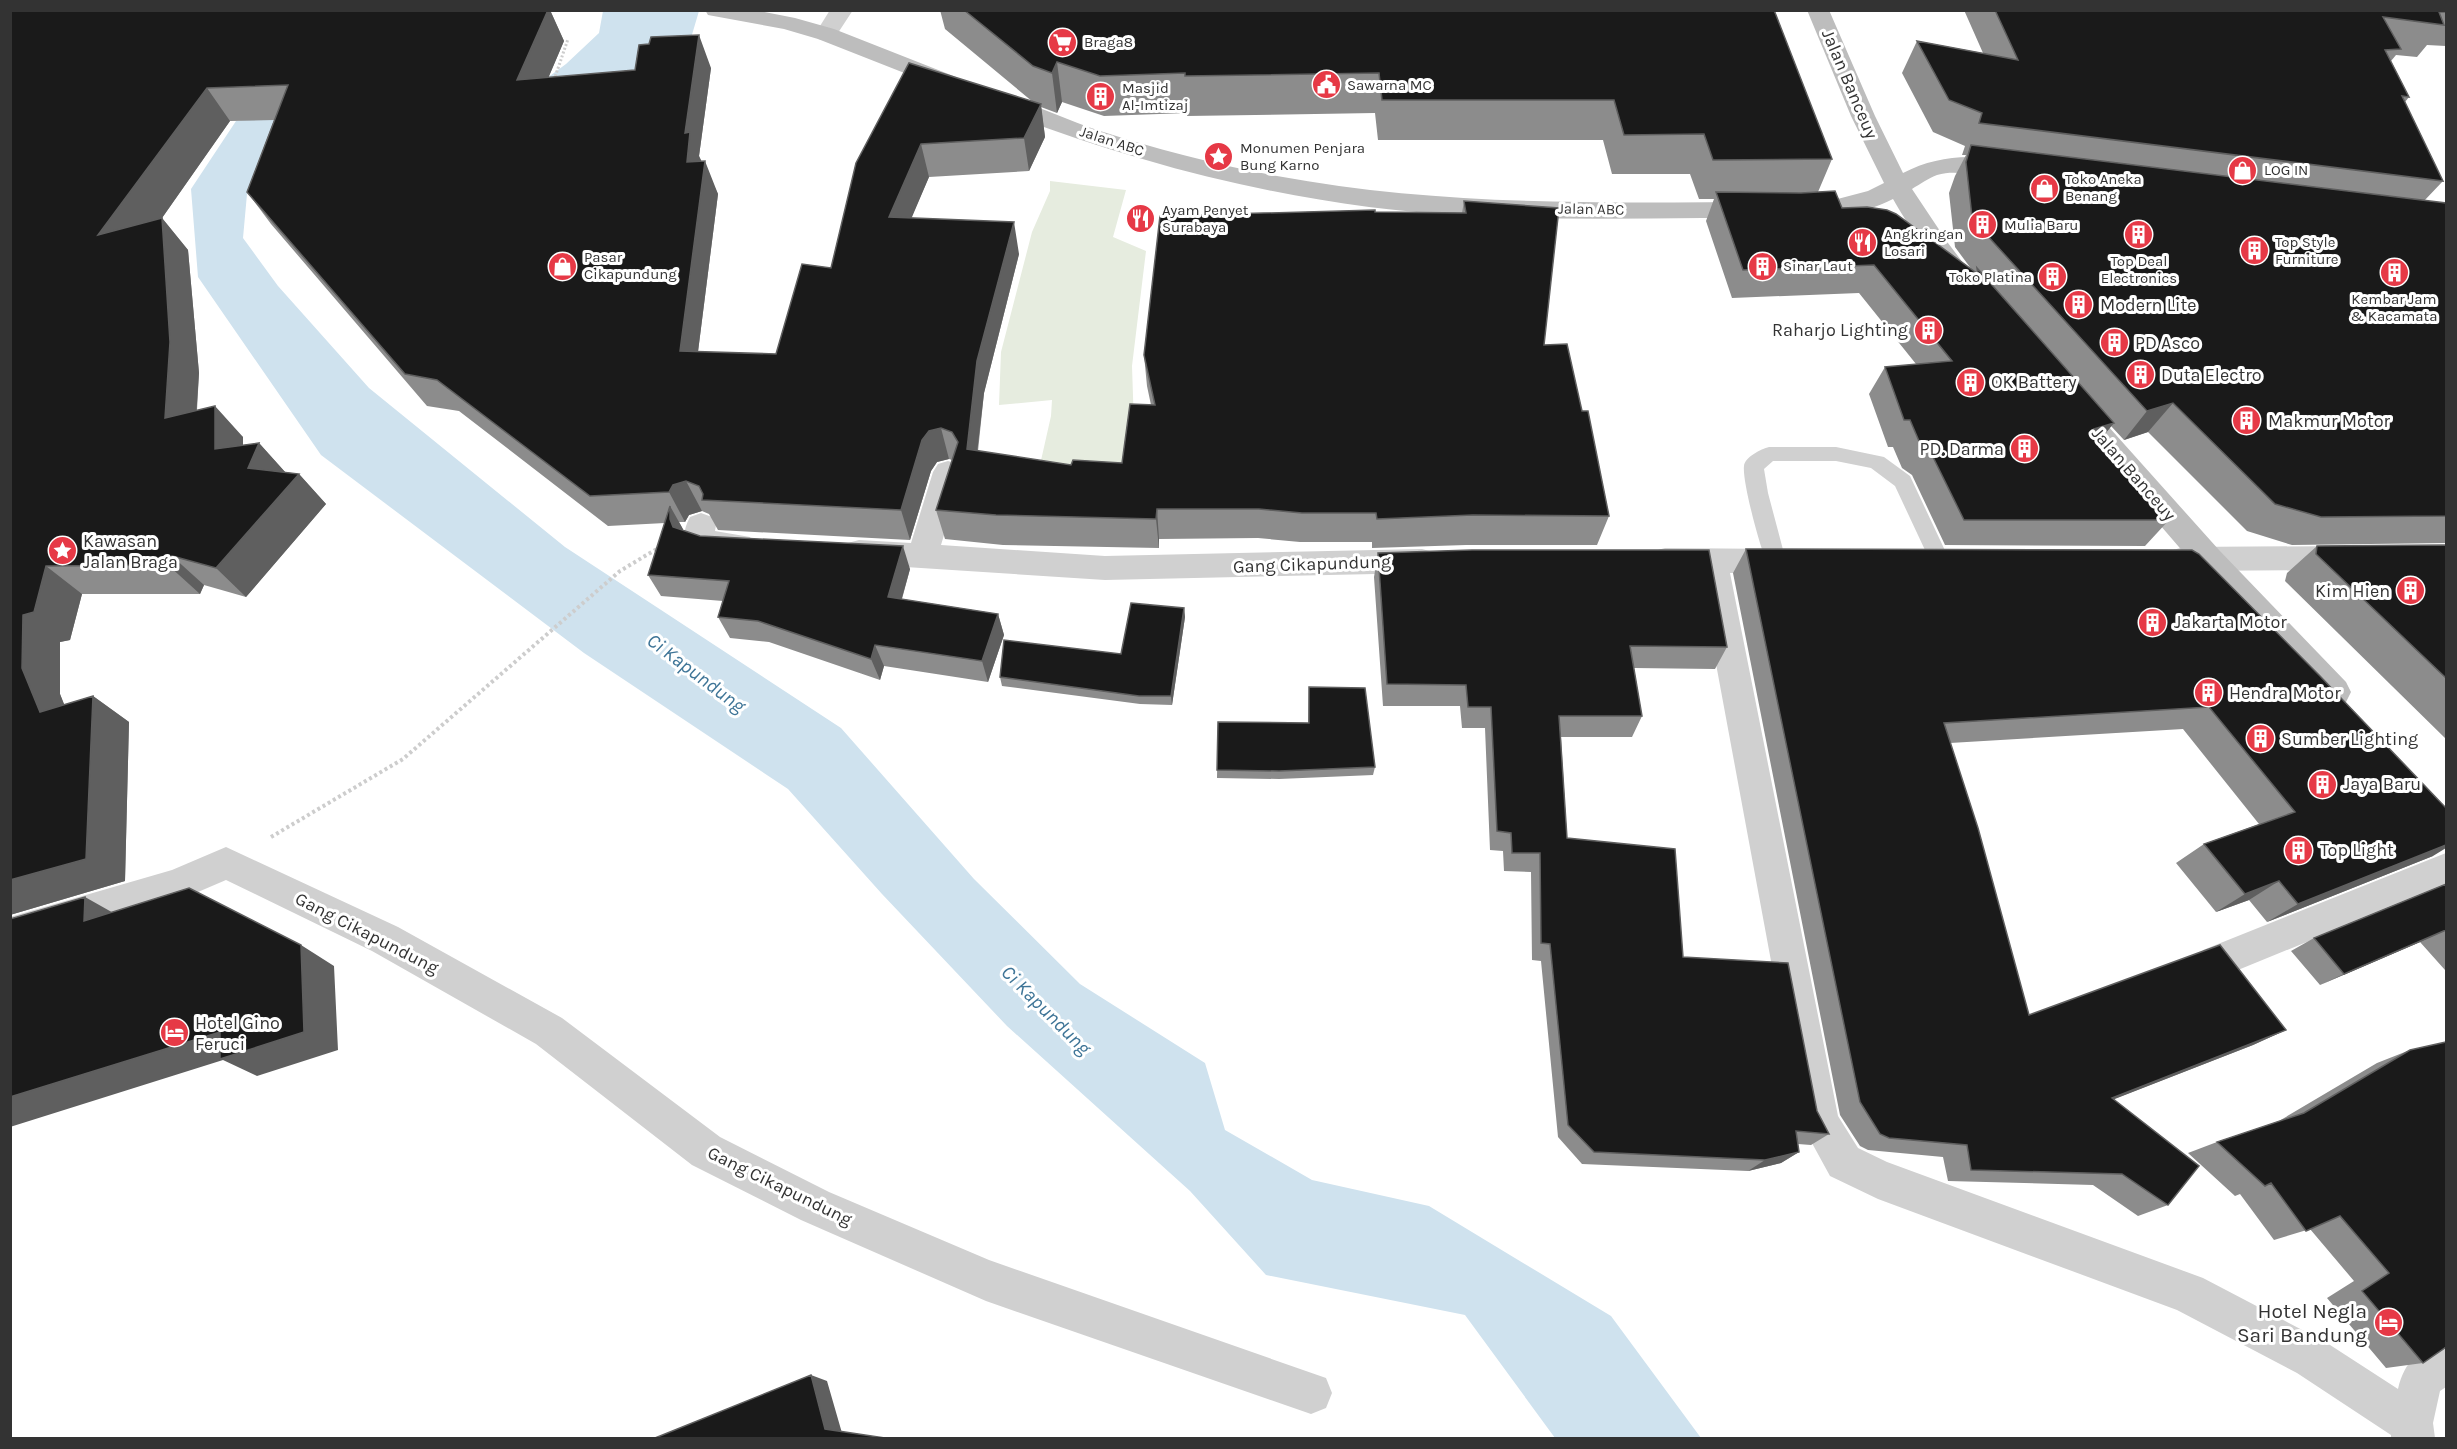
<svg xmlns="http://www.w3.org/2000/svg" width="2457" height="1449" font-family="Karla,sans-serif">
<style>
.green{fill:#e6ecdf}
.water{fill:#cfe2ee}
.lines{fill:none;stroke-linecap:round;stroke-linejoin:round}
.path-far1{stroke:#cdcdcd;stroke-width:3;stroke-dasharray:2 2;stroke-linecap:butt}
.path{stroke:#cdcdcd;stroke-width:4;stroke-dasharray:3 3;stroke-linecap:butt}
.lane{fill:#d0d0d0;fill-rule:evenodd}
.street{fill:#d0d0d0;fill-rule:evenodd}
.secondary{fill:#bdbdbd;fill-rule:evenodd}
.wall{fill:#8c8c8c}
.shaded-wall{fill:#5f5f5f}
.building{fill:#1a1a1a;stroke:#5f5f5f;stroke-width:1.5}
.labels{text-anchor:middle;dominant-baseline:central;stroke-width:6;stroke-linejoin:round;paint-order:stroke}
.far-poi-label{font-size:15px;fill:#333;stroke:#fff;text-anchor:start}
.far-street-label{font-size:15px;fill:#333;stroke:#fff}
.street-label{font-size:18px;fill:#333;stroke:#fff}
.poi-label{font-size:18px;fill:#333;stroke:#fff;text-anchor:start}
.water-label{font-size:20px;font-style:italic;fill:#3f7597;stroke:#fff}
.near-poi-label{font-size:21px;fill:#333;stroke:#fff;text-anchor:end}
</style>
<rect width="100%" height="100%" fill="#fff"/>
<path class="green" d="M 1050,181 L 1126,190 L 1113,237 L 1146,251 L 1132,366 L 1134,426 L 1127,478 L 1026,527 L 1051,416 L 1052,400 L 999,405 L 1001,352 L 1032,232 L 1050,191 Z"/>
<path class="water" d="M 603,11 L 699,11 L 691,38 L 638,87 L 307,124 L 263,149 L 247,194 L 243,238 L 278,286 L 369,388 L 565,547 L 841,728 L 974,879 L 1080,984 L 1205,1063 L 1225,1130 L 1312,1180 L 1429,1206 L 1611,1316 L 1701,1438 L 1555,1438 L 1465,1315 L 1266,1275 L 1190,1191 L 1007,1026 L 882,894 L 788,789 L 584,653 L 321,455 L 198,277 L 191,189 L 236,121 L 547,78 L 566,64 L 599,33 Z"/>
<g class="lines">
<path class="path-far1" d="M 554,80 L 568,39"/>
<path class="path" d="M 271,837 L 403,759 L 620,571 L 660,547"/>
<path class="lane" d="M 1769,447 L 1836,447 L 1884,457 L 1910,476 L 1949,559 L 1946,565 L 1939,567 L 1932,565 L 1895,486 L 1871,468 L 1836,461 L 1773,461 L 1764,469 L 1768,493 L 1786,561 L 1783,567 L 1776,569 L 1769,567 C 1761,553 1742,481 1744,466 C 1745,457 1761,449 1769,447 Z"/>
<path class="street" d="M 830,10 L 853,10 L 834,39 L 826,41 L 818,39 L 815,34 Z
M 948,461 L 958,464 L 963,472 L 941,545 L 1105,556 L 1422,549 L 1433,552 L 1437,561 L 1433,570 L 1422,573 L 1105,580 L 859,564 L 848,561 L 844,552 L 848,543 L 859,540 L 911,543 L 933,472 L 938,464 Z
M 701,513 L 712,517 L 716,525 L 715,531 L 750,537 L 754,545 L 750,553 C 731,559 707,555 688,549 C 682,538 684,528 690,517 Z
M 2349,546 L 2360,549 L 2364,558 L 2360,567 L 2349,570 L 2184,571 L 2173,568 L 2169,559 L 2173,550 L 2184,547 Z
M 1665,548 L 1785,549 L 1796,552 L 1800,561 L 1796,570 L 1785,573 L 1730,573 L 1838,1116 L 1858,1148 L 1887,1162 L 2203,1278 L 2327,1343 L 2398,1389 C 2405,1360 2418,1351 2446,1342 L 2446,1387 L 2440,1391 L 2433,1423 L 2435,1438 L 2391,1438 L 2391,1435 L 2297,1373 L 2177,1310 L 1878,1199 L 1830,1176 L 1801,1123 L 1699,572 L 1665,572 L 1654,569 L 1650,560 L 1654,551 Z
M 226,847 L 398,927 L 562,1018 L 720,1137 L 829,1192 L 989,1260 L 1326,1378 L 1332,1393 L 1326,1408 L 1311,1414 L 986,1301 L 801,1220 L 692,1165 L 536,1044 L 372,951 L 226,880 L 177,901 L 10,951 L 10,917 L 172,870 Z
M 2446,853 L 2446,885 L 2216,979 L 2203,974 L 2198,962 L 2203,950 Z"/>
<path class="secondary" d="M 705,10 L 755,10 L 795,18 L 834,29 L 956,77 L 960,82 L 956,87 L 948,89 L 940,87 L 818,39 L 784,29 L 708,15 Z
M 1807,10 L 1829,10 L 1875,116 L 1903,173 C 1938,155 1975,153 2013,163 L 2016,169 L 2013,175 C 1988,181 1962,168 1937,175 C 1929,178 1920,184 1912,189 L 1948,243 L 1976,280 L 1972,286 C 1966,288 1960,290 1954,287 C 1940,278 1903,216 1893,199 C 1839,227 1761,218 1702,218 C 1591,219 1479,221 1369,207 C 1239,190 1113,155 991,107 L 987,102 L 991,97 L 999,95 C 1032,103 1065,119 1097,130 C 1156,149 1217,165 1277,176 C 1460,210 1646,202 1830,201 L 1868,191 L 1884,183 L 1851,116 Z
M 2072,394 L 2082,397 L 2219,550 L 2346,682 L 2351,692 L 2346,702 L 2335,706 L 2324,702 L 2197,568 L 2062,411 L 2058,404 L 2062,397 Z"/>
</g>
<path class="wall" d="M 10,10 L 550,10 L 564,41 L 548,78 L 711,68 L 699,156 L 718,194 L 698,352 L 776,354 L 831,268 L 856,163 L 1033,102 L 945,29 L 940,10 L 1774,10 L 1832,159 L 1818,192 L 1842,208 L 1972,270 L 1955,247 L 1949,193 L 1955,176 L 1966,155 L 1962,155 L 1965,146 L 1933,132 L 1902,73 L 1917,41 L 1983,53 L 1964,10 L 2446,10 L 2446,46 L 2427,45 L 2417,57 L 2396,55 L 2391,61 L 2409,97 L 2405,102 L 2443,181 L 2424,201 L 2446,203 L 2446,543 L 2292,545 L 2247,531 L 2148,432 L 2124,440 L 2111,426 L 2101,439 L 2169,520 L 2145,546 L 1945,545 L 1912,475 L 1902,468 L 1893,447 L 1888,447 L 1869,394 L 1885,367 L 1916,364 L 1859,293 L 1732,298 L 1706,221 L 1714,199 L 1699,199 L 1690,174 L 1612,174 L 1603,140 L 1378,140 L 1375,113 L 1187,116 L 1187,113 L 1104,116 L 1062,102 L 1057,113 L 1041,107 L 1045,137 L 1029,171 L 929,177 L 911,218 L 1019,254 L 984,393 L 978,451 L 1071,465 L 1122,463 L 1151,405 L 1147,386 L 1144,355 L 1375,212 L 1462,213 L 1464,201 L 1544,345 L 1582,411 L 1609,516 L 1597,545 L 1466,545 L 1372,548 L 1372,542 L 1300,542 L 1258,538 L 1159,539 L 1159,548 L 1003,545 L 945,539 L 936,510 L 952,460 L 949,459 L 937,462 L 931,471 L 910,540 L 718,530 L 709,514 L 702,511 L 689,515 L 685,522 L 679,522 L 683,530 L 700,536 L 910,569 L 902,599 L 998,614 L 1004,635 L 988,682 L 884,666 L 880,680 L 769,642 L 730,638 L 718,617 L 723,601 L 661,596 L 648,575 L 665,523 L 608,526 L 459,411 L 427,406 L 271,224 L 247,192 L 274,120 L 230,121 L 162,218 L 188,250 L 199,373 L 197,410 L 243,437 L 243,445 L 259,443 L 285,472 L 299,474 L 326,504 L 246,597 L 204,585 L 200,594 L 82,594 L 70,640 L 60,642 L 60,694 L 64,705 L 93,696 L 129,722 L 125,881 L 10,915 Z
M 2446,545 L 2446,739 L 2285,581 L 2287,573 L 2317,546 Z
M 1746,549 L 2192,550 L 2433,856 L 2267,922 L 2249,900 L 2216,912 L 2176,863 L 2204,844 L 2259,824 L 2183,729 L 1950,743 L 2029,1015 L 2286,1030 L 2253,1045 L 2114,1099 L 2168,1205 L 2138,1216 L 2093,1185 L 1948,1181 L 1943,1157 L 1868,1150 L 1860,1146 L 1840,1115 L 1733,573 Z
M 1378,553 L 1727,647 L 1715,669 L 1634,668 L 1642,716 L 1632,737 L 1561,737 L 1567,838 L 1683,957 L 1817,1111 L 1829,1134 L 1811,1145 L 1798,1144 L 1799,1152 L 1781,1163 L 1748,1171 L 1582,1164 L 1558,1137 L 1541,961 L 1532,960 L 1531,872 L 1504,871 L 1503,851 L 1490,850 L 1485,728 L 1462,728 L 1460,706 L 1383,706 L 1374,577 Z
M 1184,608 L 1185,617 L 1172,705 L 1140,704 L 1002,686 L 1000,677 L 1121,654 Z
M 1309,687 L 1375,767 L 1373,775 L 1279,779 L 1217,778 L 1218,722 L 1308,723 Z
M 2446,884 L 2446,969 L 2445,970 L 2420,942 L 2320,985 L 2291,951 L 2314,938 Z
M 2410,1050 L 2423,1363 L 2386,1368 L 2327,1298 L 2354,1281 L 2310,1229 L 2274,1240 L 2240,1194 L 2235,1196 L 2188,1153 L 2217,1142 L 2279,1121 L 2377,1063 Z"/>
<path class="shaded-wall" d="M 548,10 L 550,10 L 564,41 L 533,114 L 517,80 Z
M 699,35 L 711,68 L 699,156 L 703,165 L 687,162 L 685,133 Z
M 1057,62 L 1062,102 L 1057,113 L 1052,73 Z
M 207,88 L 230,121 L 162,218 L 188,250 L 199,373 L 194,448 L 165,418 L 98,235 Z
M 1041,104 L 1045,137 L 1029,171 L 1024,138 Z
M 921,144 L 929,177 L 898,250 L 889,217 Z
M 705,161 L 718,194 L 694,383 L 680,351 Z
M 1014,222 L 1019,254 L 984,393 L 974,479 L 967,449 L 977,361 Z
M 2173,403 L 2148,432 L 2124,440 L 2147,411 Z
M 215,406 L 243,437 L 243,479 L 215,449 Z
M 2114,423 L 2092,450 L 2094,429 Z
M 941,428 L 949,459 L 937,462 L 931,471 L 910,540 L 901,510 L 922,440 L 929,431 Z
M 259,443 L 286,473 L 248,468 Z
M 299,474 L 326,504 L 246,597 L 216,568 Z
M 686,481 L 702,511 L 689,515 L 685,522 L 669,492 L 673,485 Z
M 670,506 L 683,529 L 683,541 L 673,527 L 670,519 Z
M 1157,509 L 1159,539 L 1159,548 L 1156,519 Z
M 903,546 L 910,569 L 896,619 L 888,597 Z
M 172,556 L 204,585 L 200,594 L 168,565 Z
M 46,566 L 82,594 L 70,640 L 60,642 L 60,694 L 78,738 L 40,712 L 22,668 L 23,615 Z
M 1184,608 L 1185,617 L 1172,705 L 1171,696 Z
M 998,614 L 1004,635 L 988,682 L 982,661 Z
M 875,645 L 884,666 L 880,680 L 871,659 Z
M 93,696 L 129,722 L 125,881 L 10,915 L 10,880 Z
M 2446,845 L 2446,848 L 2433,856 L 2267,922 L 2298,904 Z
M 2279,881 L 2249,900 L 2216,912 L 2245,894 Z
M 85,897 L 124,919 L 84,921 Z
M 2446,930 L 2420,942 L 2320,985 L 2344,974 Z
M 301,945 L 334,966 L 338,1050 L 257,1076 L 223,1060 L 10,1127 L 10,1097 Z
M 2286,1030 L 2253,1045 L 2084,1111 L 2112,1098 Z
M 1799,1152 L 1781,1163 L 1748,1171 L 1765,1160 Z
M 811,1375 L 827,1381 L 842,1433 L 825,1429 Z"/>
<path class="building" d="M 10,10 L 548,10 L 517,80 L 635,70 L 639,45 L 649,44 L 651,37 L 699,35 L 685,133 L 690,132 L 687,162 L 705,161 L 680,351 L 776,354 L 802,264 L 831,268 L 856,163 L 909,63 L 1041,104 L 1024,138 L 921,144 L 889,217 L 1014,222 L 977,361 L 967,449 L 1071,465 L 1073,460 L 1122,463 L 1130,404 L 1155,405 L 1144,355 L 1160,216 L 1375,210 L 1375,212 L 1466,213 L 1464,201 L 1559,208 L 1544,345 L 1567,344 L 1582,411 L 1588,411 L 1609,516 L 1473,515 L 1377,519 L 1376,513 L 1302,513 L 1259,509 L 1157,509 L 1156,519 L 996,515 L 936,510 L 958,442 L 952,432 L 941,428 L 929,431 L 922,440 L 901,510 L 702,500 L 703,494 L 699,486 L 686,481 L 673,485 L 669,492 L 590,496 L 437,380 L 405,374 L 247,192 L 288,85 L 207,88 L 98,235 L 162,218 L 170,342 L 165,418 L 215,406 L 215,449 L 259,443 L 248,468 L 299,474 L 216,568 L 172,556 L 168,565 L 46,566 L 34,612 L 23,615 L 22,668 L 40,712 L 93,696 L 86,859 L 10,880 Z
M 964,10 L 1774,10 L 1832,159 L 1713,160 L 1704,134 L 1624,135 L 1614,100 L 1382,100 L 1379,73 L 1185,76 L 1185,73 L 1100,76 L 1057,62 L 1052,73 L 1033,66 Z
M 1995,10 L 2446,10 L 2446,12 L 2439,12 L 2444,25 L 2383,17 L 2401,49 L 2385,50 L 2409,97 L 2402,96 L 2443,181 L 1979,123 L 1982,113 L 1949,100 L 1917,41 L 2018,60 Z
M 1971,145 L 2446,203 L 2446,516 L 2321,517 L 2275,504 L 2173,403 L 2147,411 L 1985,233 L 1972,217 L 1966,162 Z
M 1835,191 L 1842,208 L 1867,207 L 1887,210 L 1896,214 L 1978,274 L 1977,268 L 2114,423 L 2094,429 L 2169,520 L 1964,520 L 1929,449 L 1919,441 L 1910,420 L 1904,420 L 1885,367 L 1952,361 L 1874,265 L 1743,270 L 1716,192 L 1801,193 Z
M 670,506 L 670,519 L 673,527 L 700,536 L 903,546 L 888,597 L 998,614 L 982,661 L 875,645 L 871,659 L 758,621 L 718,617 L 729,581 L 648,575 Z
M 2446,545 L 2446,678 L 2316,554 L 2317,546 Z
M 1746,549 L 2192,550 L 2199,554 L 2320,676 L 2446,808 L 2446,845 L 2298,904 L 2279,881 L 2245,894 L 2204,844 L 2295,812 L 2209,707 L 1944,723 L 1978,828 L 2029,1015 L 2220,945 L 2286,1030 L 2112,1098 L 2199,1166 L 2168,1205 L 2122,1174 L 1971,1170 L 1967,1145 L 1889,1138 L 1880,1134 L 1860,1102 Z
M 1472,550 L 1709,550 L 1727,647 L 1630,646 L 1642,716 L 1559,716 L 1567,838 L 1675,849 L 1683,957 L 1788,963 L 1817,1111 L 1829,1134 L 1796,1131 L 1799,1152 L 1765,1160 L 1594,1152 L 1568,1125 L 1550,944 L 1541,943 L 1540,853 L 1512,853 L 1511,833 L 1497,831 L 1491,707 L 1468,707 L 1466,685 L 1387,684 L 1378,553 Z
M 1131,603 L 1184,608 L 1171,696 L 1139,696 L 1000,677 L 1004,640 L 1121,654 Z
M 1309,687 L 1365,688 L 1375,767 L 1279,771 L 1217,770 L 1218,722 L 1309,723 Z
M 2446,884 L 2446,931 L 2446,930 L 2344,974 L 2314,938 Z
M 189,888 L 301,945 L 304,1032 L 220,1059 L 220,1032 L 10,1097 L 10,919 L 85,897 L 84,921 Z
M 2446,1042 L 2446,1347 L 2423,1363 L 2362,1291 L 2389,1273 L 2340,1216 L 2306,1231 L 2271,1183 L 2265,1186 L 2217,1142 L 2304,1113 L 2410,1050 Z
M 811,1375 L 825,1429 L 885,1438 L 655,1438 Z"/>
<defs>
<symbol id="supermarket-disc" viewBox="-11 -11 22 22"><circle r="9.5" fill="#e63946" stroke="#fff"/><path d="M-6-5.5h2.5l.6 2H6L4.5 2H-2.5L-4.4-4H-6ZM-1.5 3.2a1.3 1.3 0 1 0 .1 0ZM3 3.2a1.3 1.3 0 1 0 .1 0Z" fill="#fff"/></symbol>
<symbol id="civic-disc" viewBox="-11 -11 22 22"><circle r="9.5" fill="#e63946" stroke="#fff"/><path d="M-.6-6.5H3V-4.5H.6V-3L4-1V1h2V6H-6V1h2V-1L-.6-3ZM-1.2 2.5V6h2.4V2.5Z" fill="#fff"/></symbol>
<symbol id="building-disc" viewBox="-11 -11 22 22"><circle r="9.5" fill="#e63946" stroke="#fff"/><path d="M-4-6H4V6H1V3H-1V6H-4ZM-2.5-4.3h1.7v1.8h-1.7ZM.8-4.3h1.7v1.8H.8ZM-2.5-1h1.7V.8h-1.7ZM.8-1h1.7V.8H.8Z" fill="#fff"/></symbol>
<symbol id="sight-disc" viewBox="-11 -11 22 22"><circle r="9.5" fill="#e63946" stroke="#fff"/><path d="M0-6L1.8-2.2L6-1.7L2.9 1.2L3.7 5.4L0 3.3L-3.7 5.4L-2.9 1.2L-6-1.7L-1.8-2.2Z" fill="#fff"/></symbol>
<symbol id="shop-disc" viewBox="-11 -11 22 22"><circle r="9.5" fill="#e63946" stroke="#fff"/><path d="M-5-2.5h2.3a2.7 3.5 0 0 1 5.4 0H5L5.5 6h-11ZM-1.5-2.5h3a1.5 2.3 0 0 0-3 0Z" fill="#fff"/></symbol>
<symbol id="restaurant-disc" viewBox="-11 -11 22 22"><circle r="9.5" fill="#e63946" stroke="#fff"/><path d="M-5-6h1v4h1v-4h1v4h1v-4h1v5L-1.5 .5V6h-2V.5L-5-1ZM5-6V6H3V1.5H1.5Q1.5-4 5-6Z" fill="#fff"/></symbol>
<symbol id="hotel-disc" viewBox="-11 -11 22 22"><circle r="9.5" fill="#e63946" stroke="#fff"/><path d="M-6-4.5h1.5V1H6V5H4.5V3h-9V5H-6ZM-4 0a1.8 1.8 0 1 1 3.6 0ZM.5 0V-2.5h3Q6-2.5 6 0Z" fill="#fff"/></symbol>
</defs>
<g fill-rule="evenodd">
<use href="#supermarket-disc" x="1046" y="26" width="33" height="33"/>
<use href="#civic-disc" x="1310" y="68" width="33" height="33"/>
<use href="#building-disc" x="1084" y="80" width="33" height="33"/>
<use href="#sight-disc" x="1202" y="140" width="33" height="33"/>
<use href="#shop-disc" x="2226" y="154" width="33" height="33"/>
<use href="#shop-disc" x="2028" y="172" width="33" height="33"/>
<use href="#restaurant-disc" x="1124" y="202" width="33" height="33"/>
<use href="#building-disc" x="1966" y="208" width="33" height="33"/>
<use href="#building-disc" x="2122" y="218" width="33" height="33"/>
<use href="#restaurant-disc" x="1846" y="226" width="33" height="33"/>
<use href="#building-disc" x="2238" y="234" width="33" height="33"/>
<use href="#shop-disc" x="546" y="250" width="33" height="33"/>
<use href="#building-disc" x="1746" y="250" width="33" height="33"/>
<use href="#building-disc" x="2378" y="256" width="33" height="33"/>
<use href="#building-disc" x="2036" y="260" width="33" height="33"/>
<use href="#building-disc" x="2062" y="288" width="33" height="33"/>
<use href="#building-disc" x="1912" y="314" width="33" height="33"/>
<use href="#building-disc" x="2098" y="326" width="33" height="33"/>
<use href="#building-disc" x="2124" y="358" width="33" height="33"/>
<use href="#building-disc" x="1954" y="366" width="33" height="33"/>
<use href="#building-disc" x="2230" y="404" width="33" height="33"/>
<use href="#building-disc" x="2008" y="432" width="33" height="33"/>
<use href="#sight-disc" x="46" y="534" width="33" height="33"/>
<use href="#building-disc" x="2394" y="574" width="33" height="33"/>
<use href="#building-disc" x="2136" y="606" width="33" height="33"/>
<use href="#building-disc" x="2192" y="676" width="33" height="33"/>
<use href="#building-disc" x="2244" y="722" width="33" height="33"/>
<use href="#building-disc" x="2306" y="768" width="33" height="33"/>
<use href="#building-disc" x="2282" y="834" width="33" height="33"/>
<use href="#hotel-disc" x="158" y="1016" width="33" height="33"/>
<use href="#hotel-disc" x="2372" y="1306" width="33" height="33"/>
</g>
<g class="labels">
<g class="far-poi-label">
<text x="1084" y="42">Braga8</text>
<text x="1347" y="85">Sawarna MC</text>
<text x="1122" y="88">Masjid<tspan x="1122" dy="17">Al-Imtizaj</tspan></text>
<text x="1240" y="148">Monumen Penjara<tspan x="1240" dy="17">Bung Karno</tspan></text>
<text x="2264" y="170">LOG IN</text>
<text x="2065" y="179">Toko Aneka<tspan x="2065" dy="17">Benang</tspan></text>
<text x="1162" y="210">Ayam Penyet<tspan x="1162" dy="17">Surabaya</tspan></text>
<text x="2004" y="225">Mulia Baru</text>
<text x="1884" y="234">Angkringan<tspan x="1884" dy="17">Losari</tspan></text>
<text x="2275" y="242">Top Style<tspan x="2275" dy="17">Furniture</tspan></text>
<text x="584" y="257">Pasar<tspan x="584" dy="17">Cikapundung</tspan></text>
<text x="2139" y="261" text-anchor="middle">Top Deal<tspan x="2139" dy="17">Electronics</tspan></text>
<text x="1783" y="266">Sinar Laut</text>
<text x="2032" y="277" text-anchor="end">Toko Platina</text>
<text x="2394" y="299" text-anchor="middle">Kembar Jam<tspan x="2394" dy="17">&amp; Kacamata</tspan></text>
</g>
<g class="far-street-label">
<text transform="translate(1112 141) rotate(18)">Jalan ABC</text>
<text transform="translate(1591 209) rotate(1)">Jalan ABC</text>
</g>
<g class="street-label">
<text transform="translate(1850 84) rotate(67)">Jalan Banceuy</text>
<text transform="translate(2134 474) rotate(49)">Jalan Banceuy</text>
<text transform="translate(1312 564) rotate(-2)">Gang Cikapundung</text>
<text transform="translate(367 933) rotate(27)">Gang Cikapundung</text>
<text transform="translate(780 1186) rotate(26)">Gang Cikapundung</text>
</g>
<g class="poi-label">
<text x="2100" y="305">Modern Lite</text>
<text x="1908" y="330" text-anchor="end">Raharjo Lighting</text>
<text x="2135" y="343">PD Asco</text>
<text x="2161" y="375">Duta Electro</text>
<text x="1991" y="382">OK Battery</text>
<text x="2268" y="421">Makmur Motor</text>
<text x="2004" y="449" text-anchor="end">PD. Darma</text>
<text x="83" y="541">Kawasan<tspan x="83" dy="21">Jalan Braga</tspan></text>
<text x="2390" y="591" text-anchor="end">Kim Hien</text>
<text x="2174" y="622">Jakarta Motor</text>
<text x="2229" y="693">Hendra Motor</text>
<text x="2281" y="739">Sumber Lighting</text>
<text x="2343" y="784">Jaya Baru</text>
<text x="2320" y="850">Top Light</text>
<text x="195" y="1023">Hotel Gino<tspan x="195" dy="21">Feruci</tspan></text>
</g>
<g class="water-label">
<text transform="translate(696 673) rotate(37)">Ci Kapundung</text>
<text transform="translate(1046 1010) rotate(45)">Ci Kapundung</text>
</g>
<g class="near-poi-label">
<text x="2367" y="1311">Hotel Negla<tspan x="2367" dy="24">Sari Bandung</tspan></text>
</g>
</g>
<rect width="2457" height="1449" fill="none" stroke="#333333" stroke-width="24"/>
</svg>
